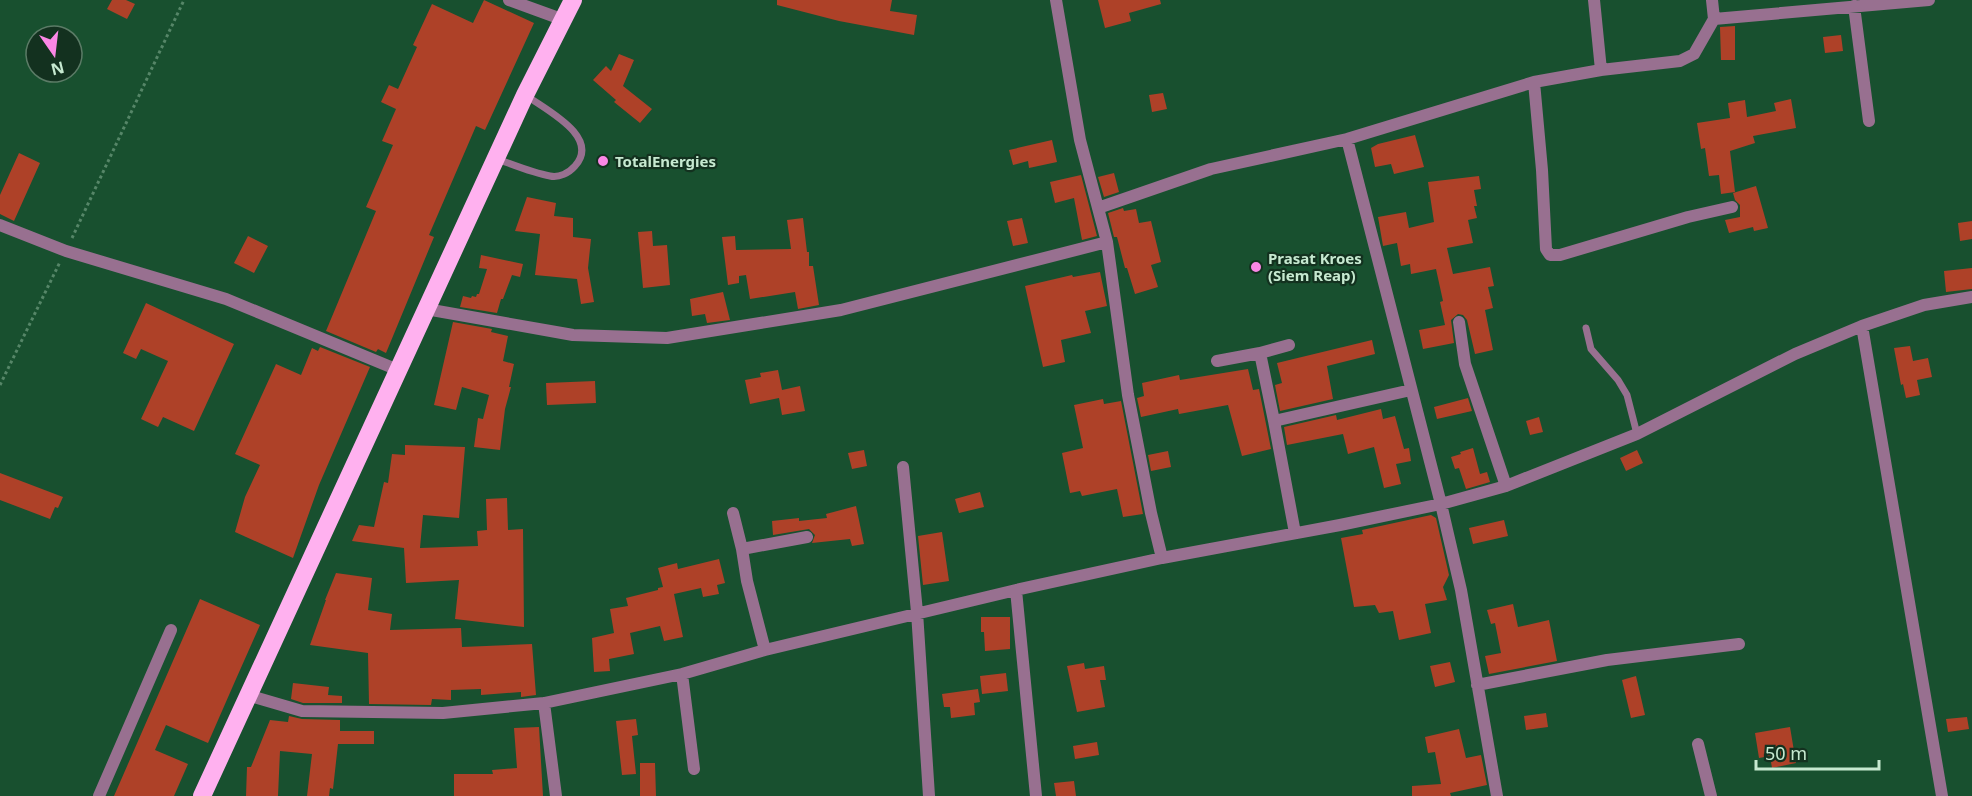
<svg xmlns="http://www.w3.org/2000/svg" width="1972" height="796" font-family="'Noto Sans',sans-serif">
<style>
.building{fill:#ae4128}
.lines{fill:none;stroke-linecap:round;stroke-linejoin:round}
.path{stroke:#568668;stroke-width:3;stroke-dasharray:3 3;stroke-linecap:butt}
.lane{stroke:#987090;stroke-width:7}
.street{stroke:#987090;stroke-width:12}
.highway{stroke:#ffb1ef;stroke-width:18}
.poi-dot{fill:#fb87e6;stroke:#13311f;stroke-width:2}
.labels{text-anchor:middle;dominant-baseline:central;stroke-width:4.5;stroke-linejoin:round;paint-order:stroke}
.poi-label{font-size:15px;font-weight:bold;fill:#c6e9d0;stroke:#13311f;text-anchor:start}
</style>
<rect width="100%" height="100%" fill="#18502f"/>
<path class="building" d="M 112,0 L 126,0 L 135,4 L 127,19 L 107,9 Z
M 484,0 L 534,23 L 485,130 L 476,126 L 429,235 L 434,237 L 386,353 L 378,349 L 376,352 L 326,331 L 376,211 L 366,207 L 393,145 L 382,141 L 396,109 L 381,102 L 389,85 L 398,89 L 417,47 L 413,45 L 432,4 L 473,23 Z
M 777,0 L 892,0 L 890,11 L 917,15 L 914,35 L 839,21 L 777,5 Z
M 1098,0 L 1160,0 L 1161,4 L 1129,13 L 1131,21 L 1105,28 Z
M 1735,26 L 1735,60 L 1721,60 L 1720,27 Z
M 1841,35 L 1843,51 L 1825,53 L 1823,37 Z
M 619,54 L 634,60 L 623,86 L 652,109 L 640,123 L 614,102 L 616,100 L 593,80 L 606,66 L 611,71 Z
M 1163,93 L 1167,109 L 1152,112 L 1149,95 Z
M 1791,99 L 1796,128 L 1753,136 L 1755,143 L 1730,151 L 1735,192 L 1721,194 L 1719,175 L 1709,176 L 1705,148 L 1701,149 L 1697,123 L 1730,118 L 1728,103 L 1745,100 L 1747,117 L 1776,111 L 1774,103 Z
M 1415,135 L 1424,167 L 1394,174 L 1391,164 L 1375,167 L 1371,148 L 1378,144 Z
M 1052,140 L 1057,162 L 1029,168 L 1028,161 L 1013,165 L 1009,150 Z
M 19,153 L 40,163 L 14,221 L 0,214 L 0,195 Z
M 1114,173 L 1119,192 L 1104,197 L 1098,177 Z
M 1081,175 L 1097,236 L 1082,240 L 1074,198 L 1055,203 L 1050,182 Z
M 1479,176 L 1481,189 L 1474,190 L 1477,206 L 1474,206 L 1477,218 L 1468,220 L 1473,243 L 1447,248 L 1453,274 L 1490,267 L 1494,286 L 1488,287 L 1493,308 L 1485,310 L 1493,350 L 1475,354 L 1467,320 L 1463,315 L 1458,314 L 1451,320 L 1454,343 L 1423,349 L 1419,330 L 1445,325 L 1440,302 L 1443,301 L 1436,269 L 1411,274 L 1410,264 L 1401,266 L 1397,243 L 1383,246 L 1378,217 L 1406,212 L 1409,228 L 1434,222 L 1428,182 Z
M 1756,186 L 1768,228 L 1754,231 L 1753,227 L 1729,233 L 1725,220 L 1740,217 L 1740,205 L 1735,200 L 1733,193 Z
M 527,197 L 556,203 L 554,216 L 573,218 L 573,237 L 591,239 L 588,268 L 594,302 L 581,304 L 577,279 L 535,275 L 540,234 L 515,231 Z
M 1123,208 L 1124,211 L 1136,209 L 1139,223 L 1151,221 L 1161,262 L 1151,265 L 1158,287 L 1135,294 L 1127,268 L 1125,268 L 1117,237 L 1114,237 L 1108,213 Z
M 803,218 L 807,252 L 809,252 L 809,266 L 813,266 L 819,305 L 798,309 L 795,292 L 750,299 L 746,275 L 739,276 L 739,283 L 728,285 L 722,237 L 735,236 L 736,250 L 791,249 L 787,220 Z
M 1022,218 L 1028,243 L 1013,246 L 1007,221 Z
M 1972,221 L 1972,239 L 1960,241 L 1958,223 Z
M 652,231 L 653,246 L 667,245 L 670,285 L 643,288 L 638,232 Z
M 248,236 L 268,246 L 254,273 L 234,263 Z
M 481,255 L 523,264 L 520,277 L 512,275 L 503,299 L 501,299 L 497,313 L 460,307 L 463,296 L 471,298 L 472,296 L 476,297 L 477,294 L 479,294 L 487,269 L 479,268 Z
M 1972,268 L 1972,289 L 1946,292 L 1944,271 Z
M 1100,272 L 1107,306 L 1085,311 L 1091,333 L 1061,340 L 1065,362 L 1043,367 L 1025,286 L 1072,275 L 1073,277 Z
M 723,292 L 730,320 L 707,323 L 705,314 L 692,316 L 690,299 Z
M 146,303 L 234,344 L 194,431 L 163,417 L 158,427 L 141,419 L 168,361 L 141,349 L 136,359 L 123,353 Z
M 453,322 L 492,329 L 491,332 L 508,336 L 503,361 L 514,364 L 509,387 L 511,387 L 505,409 L 500,450 L 474,447 L 478,418 L 483,419 L 489,395 L 462,387 L 456,410 L 434,405 Z
M 1372,340 L 1375,354 L 1327,366 L 1333,399 L 1280,411 L 1275,385 L 1282,383 L 1277,363 Z
M 1910,346 L 1913,361 L 1928,358 L 1932,377 L 1917,380 L 1920,395 L 1906,398 L 1903,384 L 1901,385 L 1894,348 Z
M 320,347 L 370,367 L 319,485 L 293,558 L 235,532 L 245,497 L 260,465 L 235,454 L 276,364 L 301,375 L 312,348 L 318,351 Z
M 1248,369 L 1253,390 L 1259,389 L 1271,449 L 1242,456 L 1228,405 L 1179,414 L 1178,409 L 1141,417 L 1137,398 L 1144,396 L 1142,383 L 1179,375 L 1180,380 Z
M 778,370 L 782,390 L 800,386 L 805,411 L 782,415 L 779,398 L 750,404 L 745,380 L 761,377 L 760,373 Z
M 595,381 L 596,403 L 547,405 L 546,383 Z
M 1468,398 L 1472,411 L 1437,419 L 1434,407 Z
M 1103,399 L 1104,404 L 1121,401 L 1143,514 L 1123,517 L 1117,489 L 1082,496 L 1080,491 L 1070,493 L 1062,453 L 1083,448 L 1074,405 Z
M 1381,409 L 1383,419 L 1395,416 L 1404,449 L 1409,448 L 1411,461 L 1396,464 L 1401,484 L 1384,488 L 1374,447 L 1348,454 L 1343,434 L 1287,445 L 1284,427 L 1336,415 L 1337,420 Z
M 1539,417 L 1543,432 L 1530,435 L 1526,421 Z
M 405,445 L 465,447 L 459,518 L 423,515 L 420,548 L 478,546 L 477,531 L 487,530 L 486,499 L 507,498 L 508,530 L 523,529 L 524,627 L 455,619 L 459,580 L 406,583 L 404,548 L 352,541 L 359,525 L 374,527 L 384,482 L 388,483 L 392,454 L 405,455 Z
M 1473,448 L 1480,474 L 1487,472 L 1490,482 L 1466,489 L 1459,468 L 1455,469 L 1451,457 L 1461,454 L 1460,452 Z
M 864,450 L 867,466 L 852,469 L 848,453 Z
M 1637,450 L 1643,463 L 1626,471 L 1620,458 Z
M 1168,451 L 1171,467 L 1151,471 L 1148,455 Z
M 0,473 L 63,497 L 58,508 L 55,507 L 50,519 L 0,500 Z
M 980,492 L 984,507 L 959,513 L 955,499 Z
M 856,506 L 864,544 L 852,546 L 850,539 L 812,543 L 815,535 L 809,529 L 773,535 L 772,521 L 799,518 L 799,521 L 827,518 L 826,514 Z
M 1431,515 L 1436,518 L 1449,575 L 1443,587 L 1447,600 L 1425,604 L 1431,633 L 1399,640 L 1393,611 L 1379,613 L 1375,605 L 1354,607 L 1341,538 L 1363,534 L 1362,530 Z
M 1504,520 L 1508,536 L 1473,544 L 1469,528 Z
M 942,532 L 949,581 L 923,585 L 918,536 Z
M 719,559 L 725,583 L 717,585 L 719,594 L 703,597 L 701,588 L 674,594 L 683,637 L 664,641 L 660,626 L 630,633 L 634,654 L 609,659 L 610,671 L 594,672 L 592,638 L 614,633 L 610,609 L 628,606 L 626,598 L 658,590 L 658,588 L 663,587 L 658,568 L 677,563 L 678,569 Z
M 336,573 L 372,578 L 368,610 L 392,614 L 390,630 L 461,628 L 462,647 L 532,644 L 536,695 L 521,697 L 521,692 L 481,695 L 481,689 L 451,690 L 451,700 L 432,699 L 431,705 L 369,704 L 368,653 L 310,645 L 326,600 L 325,600 Z
M 200,599 L 260,625 L 236,679 L 208,743 L 166,725 L 155,750 L 188,764 L 174,796 L 114,796 Z
M 1513,604 L 1518,627 L 1549,620 L 1557,661 L 1489,674 L 1485,656 L 1501,653 L 1495,623 L 1491,624 L 1487,610 Z
M 981,617 L 1010,617 L 1010,649 L 985,651 L 984,632 L 981,632 Z
M 1450,662 L 1455,682 L 1435,687 L 1430,666 Z
M 1084,663 L 1085,669 L 1104,666 L 1106,680 L 1100,680 L 1105,707 L 1077,712 L 1067,666 Z
M 1006,673 L 1008,691 L 982,694 L 980,676 Z
M 1636,676 L 1645,715 L 1631,718 L 1622,680 Z
M 293,683 L 329,687 L 328,695 L 342,696 L 342,703 L 303,703 L 291,699 Z
M 978,689 L 980,702 L 974,703 L 975,715 L 951,718 L 950,707 L 944,707 L 942,694 Z
M 1546,713 L 1548,727 L 1526,730 L 1524,716 Z
M 289,716 L 302,719 L 340,720 L 340,731 L 374,731 L 374,744 L 338,744 L 333,789 L 330,788 L 329,796 L 307,796 L 312,754 L 280,751 L 278,796 L 246,796 L 247,767 L 251,767 L 270,720 L 288,722 Z
M 1967,717 L 1969,729 L 1948,732 L 1946,719 Z
M 636,719 L 638,735 L 632,736 L 636,774 L 622,775 L 616,721 Z
M 539,727 L 543,796 L 454,796 L 454,774 L 493,774 L 492,770 L 517,768 L 514,728 Z
M 1790,727 L 1796,763 L 1772,768 L 1770,756 L 1759,758 L 1755,733 Z
M 1459,729 L 1466,758 L 1481,755 L 1487,785 L 1450,793 L 1451,796 L 1412,796 L 1412,786 L 1441,784 L 1435,752 L 1428,753 L 1425,737 Z
M 1097,742 L 1099,755 L 1075,759 L 1073,746 Z
M 640,763 L 655,763 L 656,796 L 640,796 Z
M 1074,781 L 1076,796 L 1056,796 L 1054,783 Z"/>
<g class="lines">
<path class="path" d="M 72,238 L 184,0
M 0,385 L 60,262"/>
<path class="lane" d="M 497,159 C 514,165 533,173 550,176 C 559,178 569,173 575,166 C 601,137 546,110 527,96
M 1586,328 L 1591,349 L 1618,380 L 1627,395 L 1637,434"/>
<path class="street" d="M 509,0 L 564,20
M 1056,0 L 1080,140 L 1107,242 L 1128,395 L 1151,513 L 1162,558
M 1594,0 L 1601,70
M 1712,0 L 1714,19
M 1854,6 L 1869,121
M 1534,82 L 1542,170 L 1546,249 L 1550,255 L 1560,255 L 1688,217 L 1732,207
M 1347,139 L 1441,504 L 1461,590 L 1497,796
M 1098,208 L 1211,169 L 1347,139 L 1534,82 L 1601,70 L 1680,61 L 1694,54 L 1714,19 L 1929,0
M 0,225 L 66,251 L 226,299 L 398,370
M 426,309 L 573,335 L 667,338 L 841,310 L 1107,242
M 1459,322 L 1465,364 L 1506,486
M 1862,326 L 1942,796
M 1260,353 L 1274,421
M 1217,361 L 1260,353 L 1289,345
M 903,467 L 917,612 L 929,796
M 733,513 L 742,549
M 1295,533 L 1274,421 L 1411,390
M 1016,590 L 1036,796
M 765,650 L 747,581 L 742,549 L 807,537
M 682,674 L 694,769
M 1477,685 L 1607,660 L 1739,644
M 247,695 L 302,711 L 443,713 L 544,703 L 682,674 L 765,650 L 1016,590 L 1162,558 L 1340,525 L 1441,504 L 1506,486 L 1637,434 L 1795,354 L 1862,326 L 1924,305 L 1972,297
M 544,703 L 556,796
M 1698,744 L 1711,796
M 99,796 L 171,630"/>
<path class="highway" d="M 202,796 L 525,95 L 573,0"/>
</g>
<g class="poi-dot">
<circle cx="603" cy="161" r="6"/>
<circle cx="1256" cy="267" r="6"/>
</g>
<g class="labels">
<g class="poi-label">
<text x="615" y="161">TotalEnergies</text>
<text x="1268" y="258">Prasat Kroes<tspan x="1268" dy="17">(Siem Reap)</tspan></text>
</g>
</g>
<g transform="translate(54 54) rotate(166)"><circle r="28" fill="#13311f" stroke="#5b7b66" stroke-width="1.5"/>
<path d="M0-4.5L10 22L0 15L-10 22Z" fill="#fb87e6"/>
<text y="-9" font-size="16" font-weight="bold" text-anchor="middle" fill="#c6e9d0">N</text>
</g>
<path d="M1756 760v9h123v-9" fill="none" stroke="#c6e9d0" stroke-width="3"/>
<text x="1765" y="760" font-size="18" fill="#c6e9d0" stroke="#13311f" stroke-width="4.5" paint-order="stroke">50 m</text>
</svg>
